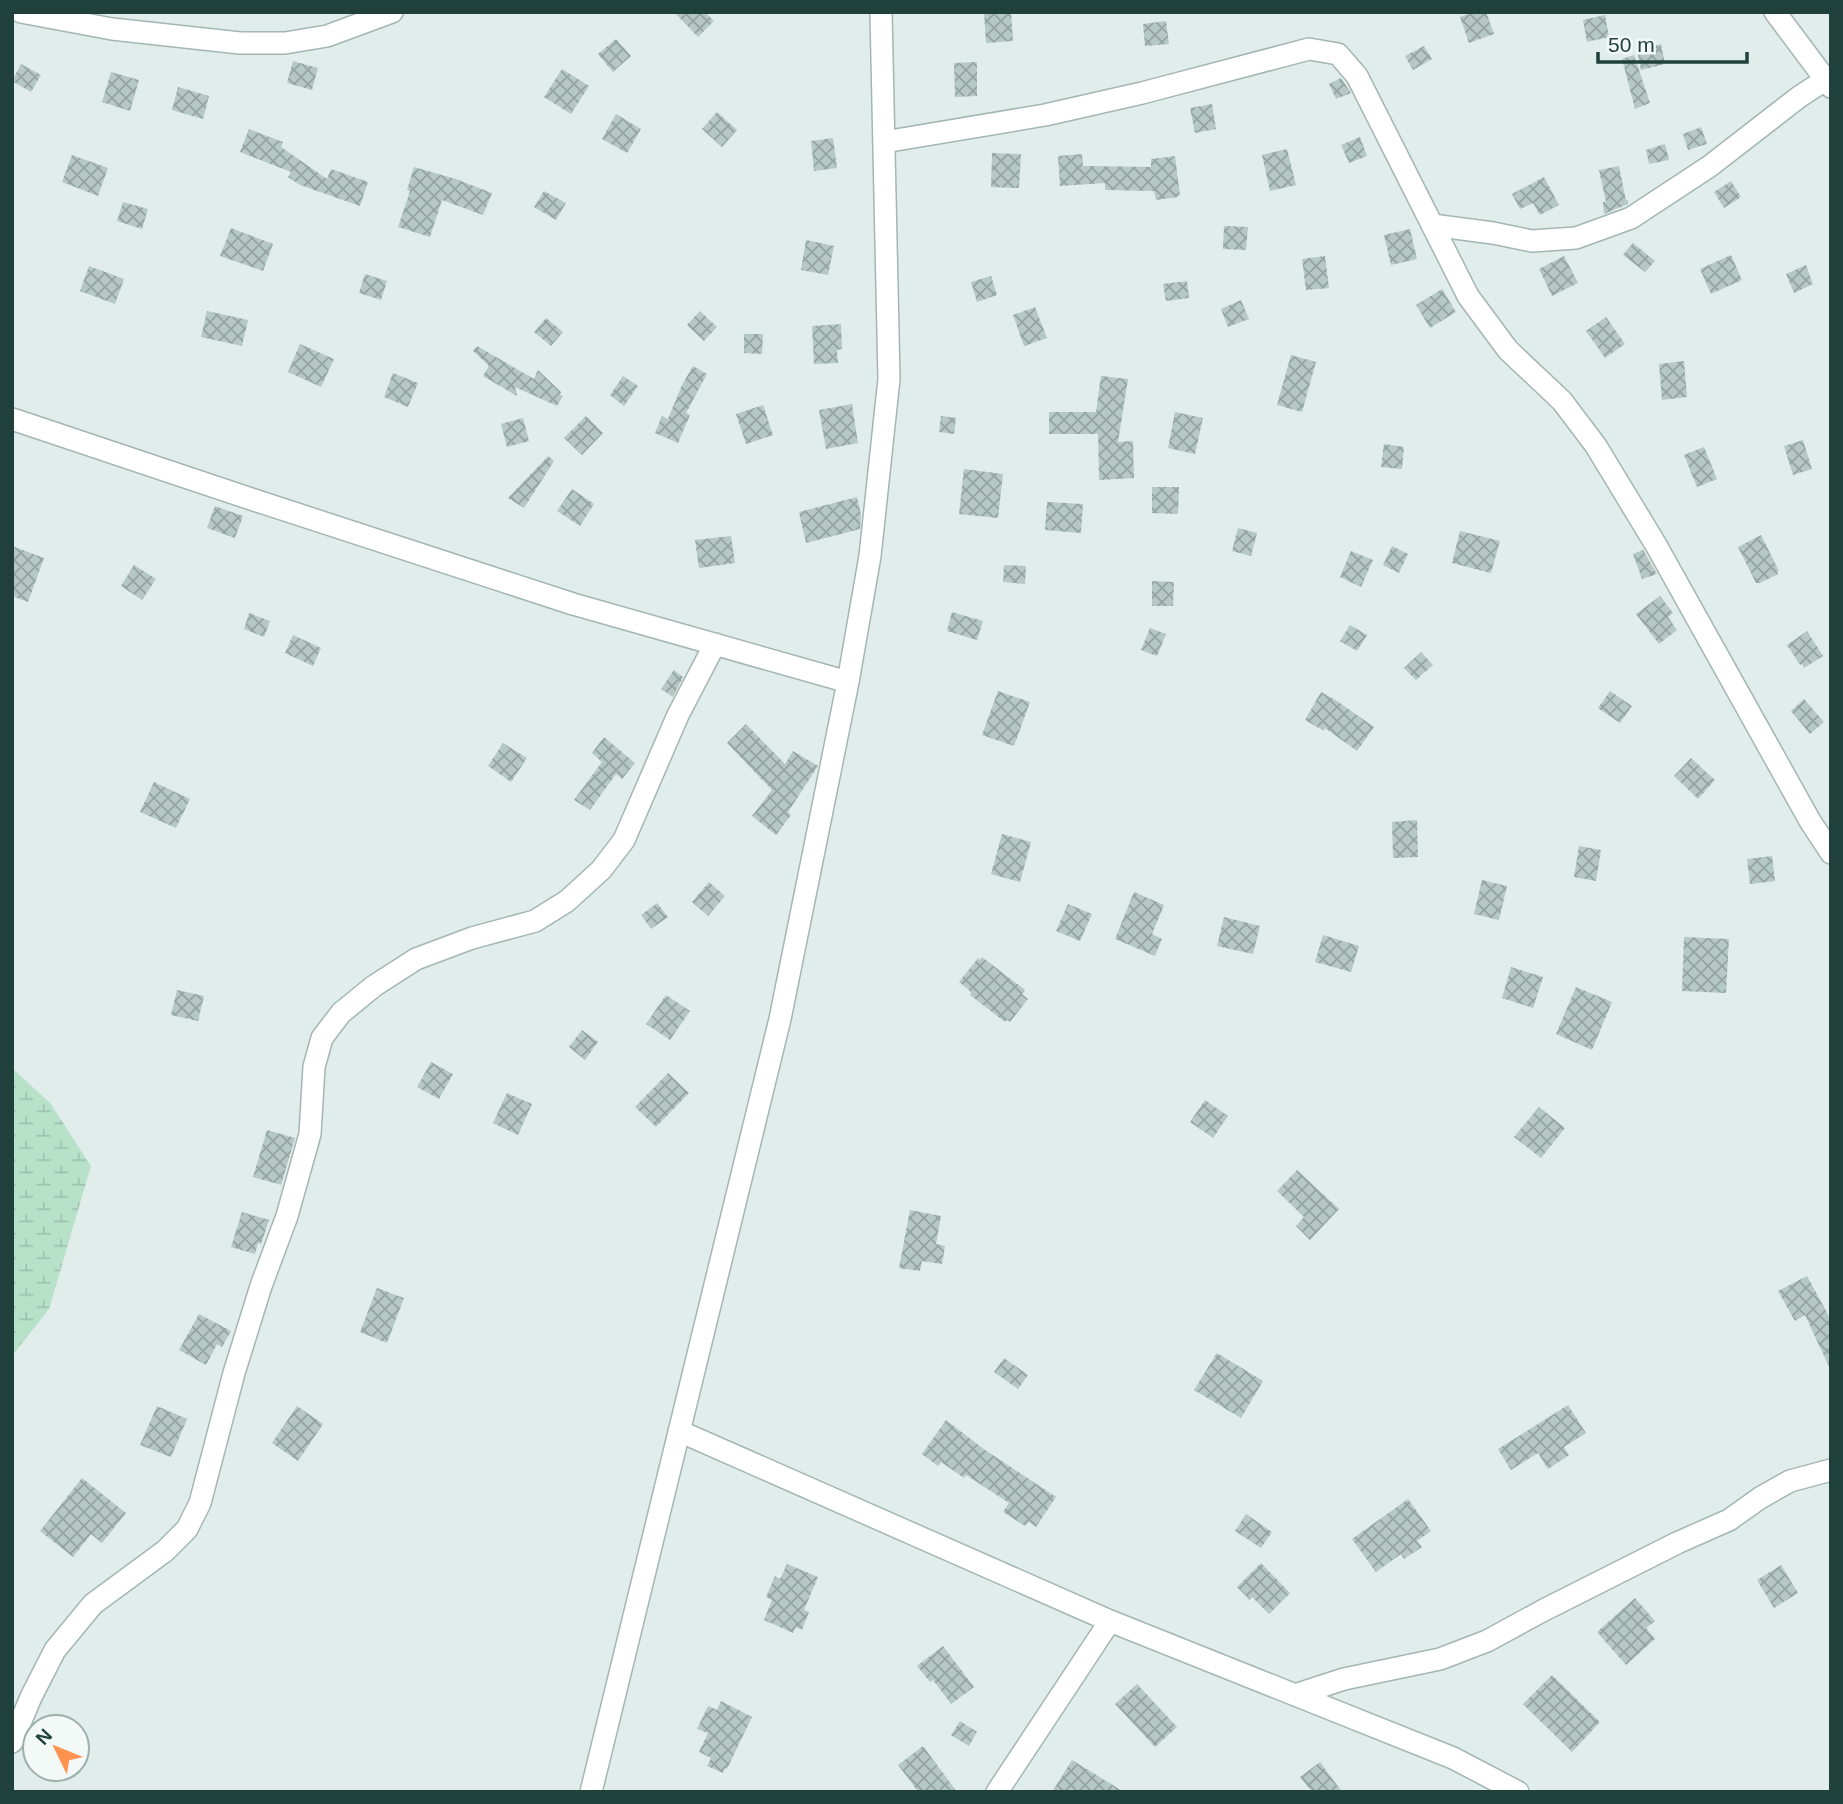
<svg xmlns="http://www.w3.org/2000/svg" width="1843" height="1804" font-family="Arial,sans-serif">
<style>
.wetland{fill:url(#wetland-marsh)}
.building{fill:url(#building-cross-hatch)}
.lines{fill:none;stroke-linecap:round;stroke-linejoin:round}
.minor-casing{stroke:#a3b6b2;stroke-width:24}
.minor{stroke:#fff;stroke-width:21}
</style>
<defs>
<pattern id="wetland-marsh" width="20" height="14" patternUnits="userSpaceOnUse" patternTransform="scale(1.75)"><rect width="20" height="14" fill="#b8e1c9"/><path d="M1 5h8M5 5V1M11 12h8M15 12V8" fill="none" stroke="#9ec2ae"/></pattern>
<pattern id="building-cross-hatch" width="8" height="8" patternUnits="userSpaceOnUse" patternTransform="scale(1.75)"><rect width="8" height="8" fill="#b6c8c3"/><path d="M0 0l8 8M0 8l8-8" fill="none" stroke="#94a4a0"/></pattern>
</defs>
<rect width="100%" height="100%" fill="#e1edea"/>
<path class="wetland" d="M 12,1068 L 50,1103 L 91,1166 L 49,1309 L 12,1356 Z"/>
<path class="building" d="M 674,12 L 705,12 L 714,21 L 698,37 Z
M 984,12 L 1011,12 L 1013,41 L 986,43 Z
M 1473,12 L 1486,12 L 1494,34 L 1469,43 L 1460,17 Z
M 1605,15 L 1609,37 L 1587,42 L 1583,20 Z
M 1166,21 L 1169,44 L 1145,46 L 1143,24 Z
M 616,39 L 631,56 L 613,72 L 598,54 Z
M 1661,44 L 1665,64 L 1641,70 L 1637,50 Z
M 1424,46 L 1432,59 L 1413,70 L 1405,56 Z
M 1634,55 L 1650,103 L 1635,109 L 1622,59 Z
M 293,61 L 318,68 L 312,90 L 287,83 Z
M 977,62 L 977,96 L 955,97 L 954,63 Z
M 21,64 L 41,75 L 31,92 L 12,81 Z
M 562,69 L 589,86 L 571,114 L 544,97 Z
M 111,72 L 139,80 L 130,111 L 102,102 Z
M 1341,78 L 1351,93 L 1336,99 L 1329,84 Z
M 178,87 L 209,96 L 203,119 L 172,110 Z
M 1212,104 L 1216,129 L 1195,133 L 1190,108 Z
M 717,112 L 737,130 L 722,147 L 702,129 Z
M 616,114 L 641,129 L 627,153 L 602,139 Z
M 1701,127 L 1707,144 L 1688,150 L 1683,134 Z
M 249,129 L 283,142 L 281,147 L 327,179 L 331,169 L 368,182 L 360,206 L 300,185 L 288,177 L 291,172 L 240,152 Z
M 1360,137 L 1367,156 L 1349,163 L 1341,145 Z
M 833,138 L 837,168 L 814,171 L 811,141 Z
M 1665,144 L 1669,160 L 1649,164 L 1646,150 Z
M 1287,149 L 1296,185 L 1270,191 L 1262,155 Z
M 992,153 L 1021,154 L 1019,188 L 991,187 Z
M 1082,154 L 1083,166 L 1151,167 L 1151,159 L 1175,156 L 1180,195 L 1177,196 L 1178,197 L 1156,200 L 1154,191 L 1105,190 L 1105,183 L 1060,186 L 1058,156 Z
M 72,155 L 108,168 L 98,196 L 62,182 Z
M 1619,166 L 1626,201 L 1628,200 L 1628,204 L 1604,214 L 1603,202 L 1606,202 L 1599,170 Z
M 414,167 L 456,179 L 492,193 L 483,215 L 442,200 L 430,237 L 398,227 L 410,191 L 407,190 Z
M 1544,177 L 1559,205 L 1540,215 L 1533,203 L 1520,209 L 1512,194 Z
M 1731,181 L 1741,197 L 1724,208 L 1714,192 Z
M 544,191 L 566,203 L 556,220 L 534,207 Z
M 123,202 L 148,209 L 142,229 L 117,221 Z
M 1224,226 L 1248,227 L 1246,250 L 1223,249 Z
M 231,228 L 273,244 L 263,271 L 220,256 Z
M 1410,229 L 1417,259 L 1391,265 L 1384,235 Z
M 806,240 L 834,246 L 828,275 L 801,270 Z
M 1633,243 L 1655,261 L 1645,272 L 1623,255 Z
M 1731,255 L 1742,280 L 1711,294 L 1700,269 Z
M 1325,256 L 1329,288 L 1306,290 L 1302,259 Z
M 1564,256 L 1578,283 L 1552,296 L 1539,269 Z
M 1806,265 L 1813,284 L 1794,293 L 1786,274 Z
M 89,266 L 124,279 L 115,304 L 80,291 Z
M 365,274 L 387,281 L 381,300 L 359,293 Z
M 991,276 L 997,295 L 977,302 L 971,282 Z
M 1187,281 L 1189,298 L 1166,301 L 1163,284 Z
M 1442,289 L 1456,312 L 1430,328 L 1416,305 Z
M 1241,300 L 1249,319 L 1228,327 L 1221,309 Z
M 1035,307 L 1047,338 L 1024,346 L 1013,315 Z
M 207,311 L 248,320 L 242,346 L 201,337 Z
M 700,311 L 717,327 L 704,341 L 687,325 Z
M 1606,317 L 1625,344 L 1605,358 L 1586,331 Z
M 546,318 L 563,332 L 551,346 L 534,332 Z
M 841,324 L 842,349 L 837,350 L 838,363 L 814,364 L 812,326 Z
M 744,334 L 763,334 L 762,354 L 744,353 Z
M 300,344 L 334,359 L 321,387 L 288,372 Z
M 477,346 L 534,379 L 538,370 L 561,392 L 560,395 L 563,396 L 557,406 L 515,387 L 517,396 L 483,376 L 489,366 L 473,351 Z
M 1291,355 L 1316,362 L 1302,412 L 1277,405 Z
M 1684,361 L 1687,397 L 1662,400 L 1659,364 Z
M 693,366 L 707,374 L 686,413 L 690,415 L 678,443 L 655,433 L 662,416 L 668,419 L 682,385 Z
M 393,373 L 418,383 L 408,407 L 384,397 Z
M 623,376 L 638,386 L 624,406 L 610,395 Z
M 1101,376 L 1128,379 L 1118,442 L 1133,441 L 1134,478 L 1099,480 L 1098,434 L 1049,434 L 1049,412 L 1096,412 Z
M 852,404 L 858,443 L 826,449 L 819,410 Z
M 763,405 L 773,435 L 746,444 L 736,414 Z
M 1175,412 L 1203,418 L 1195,454 L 1168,448 Z
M 586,416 L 603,433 L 582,455 L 564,438 Z
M 941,416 L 956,418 L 954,434 L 939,432 Z
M 523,418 L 529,441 L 507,447 L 501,424 Z
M 1803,440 L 1812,469 L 1793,475 L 1784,446 Z
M 1384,444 L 1404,447 L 1402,469 L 1381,467 Z
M 1704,447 L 1717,479 L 1697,487 L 1684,455 Z
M 548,456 L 554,461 L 524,508 L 508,498 Z
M 964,469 L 1003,474 L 998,518 L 959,514 Z
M 1152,487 L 1179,487 L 1178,514 L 1152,513 Z
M 572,489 L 594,504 L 580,526 L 557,511 Z
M 857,497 L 861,515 L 860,529 L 806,543 L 799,512 Z
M 1047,502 L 1083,504 L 1081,533 L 1045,530 Z
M 215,506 L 243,516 L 235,538 L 207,528 Z
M 1238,528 L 1257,533 L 1251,556 L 1232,551 Z
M 1460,531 L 1500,541 L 1491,573 L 1452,563 Z
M 1761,535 L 1779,571 L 1777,572 L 1778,574 L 1760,583 L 1756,583 L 1738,547 Z
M 731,536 L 735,563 L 699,568 L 695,540 Z
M 12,546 L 44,558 L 28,602 L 12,596 Z
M 1392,546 L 1408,554 L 1399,573 L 1383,565 Z
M 1643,550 L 1657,574 L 1642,579 L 1633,554 Z
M 1351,551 L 1373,560 L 1361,587 L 1340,577 Z
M 134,565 L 156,579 L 142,600 L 121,586 Z
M 1004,565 L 1026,566 L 1025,584 L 1003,582 Z
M 1152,581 L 1174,582 L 1173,606 L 1152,606 Z
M 1660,596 L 1673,613 L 1668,617 L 1677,630 L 1659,644 L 1636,614 Z
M 952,612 L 983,621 L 977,640 L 947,631 Z
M 249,613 L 270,621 L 264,637 L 244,629 Z
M 1350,625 L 1367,635 L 1357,651 L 1340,641 Z
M 1150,628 L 1166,634 L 1157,656 L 1141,650 Z
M 1807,631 L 1823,656 L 1804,668 L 1802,664 L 1800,665 L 1787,645 Z
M 293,635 L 321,648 L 313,666 L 285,653 Z
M 1421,652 L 1433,665 L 1416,680 L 1404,668 Z
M 674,670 L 683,677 L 673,697 L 661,689 Z
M 998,691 L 1030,702 L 1014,746 L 982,735 Z
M 1610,691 L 1632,706 L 1620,723 L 1598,708 Z
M 1321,692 L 1337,701 L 1374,727 L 1357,751 L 1325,728 L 1324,731 L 1305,720 Z
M 1804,699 L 1824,722 L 1810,734 L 1791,711 Z
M 746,724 L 785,764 L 793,751 L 818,766 L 788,812 L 791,815 L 776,835 L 752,816 L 772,790 L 727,743 Z
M 604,737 L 635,763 L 622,779 L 616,774 L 590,810 L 574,800 L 602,762 L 592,753 Z
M 503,743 L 527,758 L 511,782 L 488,766 Z
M 1691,758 L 1715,780 L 1698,799 L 1674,776 Z
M 154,782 L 190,799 L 176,828 L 140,812 Z
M 1417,820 L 1418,857 L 1393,858 L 1392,822 Z
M 1002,834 L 1031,842 L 1020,882 L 991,874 Z
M 1579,846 L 1601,850 L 1596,881 L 1574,877 Z
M 1772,856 L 1775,881 L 1750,884 L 1747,859 Z
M 1482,880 L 1507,886 L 1499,920 L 1474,914 Z
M 709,882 L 725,896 L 708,916 L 692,902 Z
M 1134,892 L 1164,905 L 1152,934 L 1162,939 L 1155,956 L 1115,939 Z
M 657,903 L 668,917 L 651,929 L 641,915 Z
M 1068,904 L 1092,914 L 1080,941 L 1056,931 Z
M 1224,917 L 1260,926 L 1253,954 L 1217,946 Z
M 1323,935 L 1359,946 L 1351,972 L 1315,962 Z
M 1684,937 L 1729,939 L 1726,993 L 1682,991 Z
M 982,957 L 1025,990 L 1022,994 L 1028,999 L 1010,1022 L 1007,1020 L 1005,1022 L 970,995 L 971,992 L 959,982 L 978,958 L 980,960 Z
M 1511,967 L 1543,977 L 1533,1008 L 1502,998 Z
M 1576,987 L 1612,1002 L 1592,1050 L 1556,1034 Z
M 177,990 L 204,996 L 198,1021 L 171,1015 Z
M 666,995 L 690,1011 L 670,1040 L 646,1024 Z
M 582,1030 L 598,1042 L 585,1060 L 569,1047 Z
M 431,1062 L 453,1074 L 439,1099 L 417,1087 Z
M 668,1073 L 689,1093 L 656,1127 L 635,1107 Z
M 507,1093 L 532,1104 L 518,1135 L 493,1123 Z
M 1205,1100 L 1228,1116 L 1213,1138 L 1190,1122 Z
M 1539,1107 L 1565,1128 L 1541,1158 L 1514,1137 Z
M 267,1130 L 295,1138 L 281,1185 L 253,1177 Z
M 1297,1170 L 1339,1209 L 1310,1240 L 1296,1226 L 1304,1217 L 1277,1191 Z
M 910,1210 L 941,1216 L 936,1244 L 945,1246 L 942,1264 L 922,1261 L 920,1271 L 899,1268 Z
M 242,1212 L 269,1220 L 261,1244 L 258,1243 L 255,1254 L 231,1247 Z
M 1807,1276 L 1831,1320 L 1831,1371 L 1805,1315 L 1795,1321 L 1778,1291 Z
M 377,1288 L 404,1298 L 387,1343 L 360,1332 Z
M 199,1314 L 231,1331 L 222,1347 L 217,1344 L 206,1365 L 179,1350 Z
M 1217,1353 L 1263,1381 L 1241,1418 L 1194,1390 Z
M 1004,1358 L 1028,1375 L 1018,1389 L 994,1372 Z
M 1568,1405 L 1586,1433 L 1564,1447 L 1569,1455 L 1548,1469 L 1538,1453 L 1511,1470 L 1498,1449 Z
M 157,1406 L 187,1419 L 171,1457 L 140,1445 Z
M 297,1406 L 323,1424 L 298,1461 L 272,1443 Z
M 946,1420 L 985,1450 L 1056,1497 L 1036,1527 L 1029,1522 L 1025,1526 L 1003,1512 L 1009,1503 L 966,1475 L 964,1478 L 941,1462 L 938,1466 L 922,1454 Z
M 82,1478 L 126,1513 L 102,1543 L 91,1534 L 73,1557 L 40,1531 Z
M 1408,1499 L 1431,1531 L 1417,1541 L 1422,1547 L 1404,1559 L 1401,1554 L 1376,1572 L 1352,1539 Z
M 1246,1514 L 1272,1532 L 1261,1548 L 1235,1531 Z
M 1261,1563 L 1290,1593 L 1269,1614 L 1252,1597 L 1250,1600 L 1237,1587 Z
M 787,1564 L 818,1577 L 804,1610 L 809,1612 L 802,1630 L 796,1627 L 793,1633 L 764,1620 L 772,1600 L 766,1597 L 775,1576 L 780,1579 Z
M 1781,1565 L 1798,1593 L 1774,1608 L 1757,1580 Z
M 1635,1598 L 1655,1621 L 1646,1628 L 1655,1639 L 1626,1665 L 1597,1632 Z
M 943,1646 L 974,1687 L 951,1704 L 933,1680 L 930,1682 L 917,1666 Z
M 1552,1675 L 1600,1722 L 1572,1752 L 1523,1704 Z
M 1137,1684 L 1177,1727 L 1155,1747 L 1115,1704 Z
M 721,1701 L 752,1717 L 727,1769 L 725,1768 L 723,1773 L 707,1766 L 711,1758 L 699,1752 L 708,1733 L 697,1729 L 708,1706 L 717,1710 Z
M 960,1721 L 977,1732 L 969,1746 L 951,1735 Z
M 923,1746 L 957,1792 L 918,1792 L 911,1782 L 898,1765 Z
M 1072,1760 L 1124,1792 L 1052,1792 Z
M 1320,1762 L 1342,1792 L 1312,1792 L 1300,1777 Z"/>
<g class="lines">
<defs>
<path id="minor" d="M 21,12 L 112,29 L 240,43 L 285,43 L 327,36 L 392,12
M 1775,12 L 1831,87
M 884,142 L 1045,115 L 1142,93 L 1309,49 L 1338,54 L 1357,76 L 1468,296 L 1508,350 L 1562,401 L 1596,446 L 1656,545 L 1810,821 L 1831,853
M 1432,225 L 1493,233 L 1532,241 L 1576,238 L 1631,218 L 1710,166 L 1799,97 L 1831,76
M 12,419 L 251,499 L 573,604 L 848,682
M 679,1431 L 1110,1621 L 1453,1758 L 1518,1792
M 1295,1695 L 1344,1679 L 1440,1659 L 1487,1641 L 1544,1610 L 1677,1543 L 1729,1520 L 1760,1498 L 1790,1481 L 1831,1470
M 12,1742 L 31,1697 L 55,1650 L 93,1604 L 165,1551 L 187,1529 L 200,1503 L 234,1373 L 261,1286 L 287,1216 L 310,1134 L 314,1067 L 322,1038 L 341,1013 L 374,986 L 416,959 L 472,938 L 535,921 L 567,901 L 601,870 L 624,840 L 678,715 L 715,644
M 591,1792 L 780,1019 L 848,682 L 870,556 L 889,379 L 881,12
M 997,1792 L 1110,1621"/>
</defs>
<use href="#minor" class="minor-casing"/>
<use href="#minor" class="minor"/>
</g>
<rect width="1843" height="1804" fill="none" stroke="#20403c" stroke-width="28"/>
<g transform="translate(56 1748) rotate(313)"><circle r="33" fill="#f2f9f7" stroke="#9eafac" stroke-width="2"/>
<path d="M0-5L12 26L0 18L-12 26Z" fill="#ff924e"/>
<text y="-10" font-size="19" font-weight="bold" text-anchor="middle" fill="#20403c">N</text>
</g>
<path d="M1598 52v10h149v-10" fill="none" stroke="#20403c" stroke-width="3.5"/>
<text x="1608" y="52" font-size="21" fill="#20403c" stroke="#f2f9f7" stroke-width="5" paint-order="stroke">50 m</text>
</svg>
